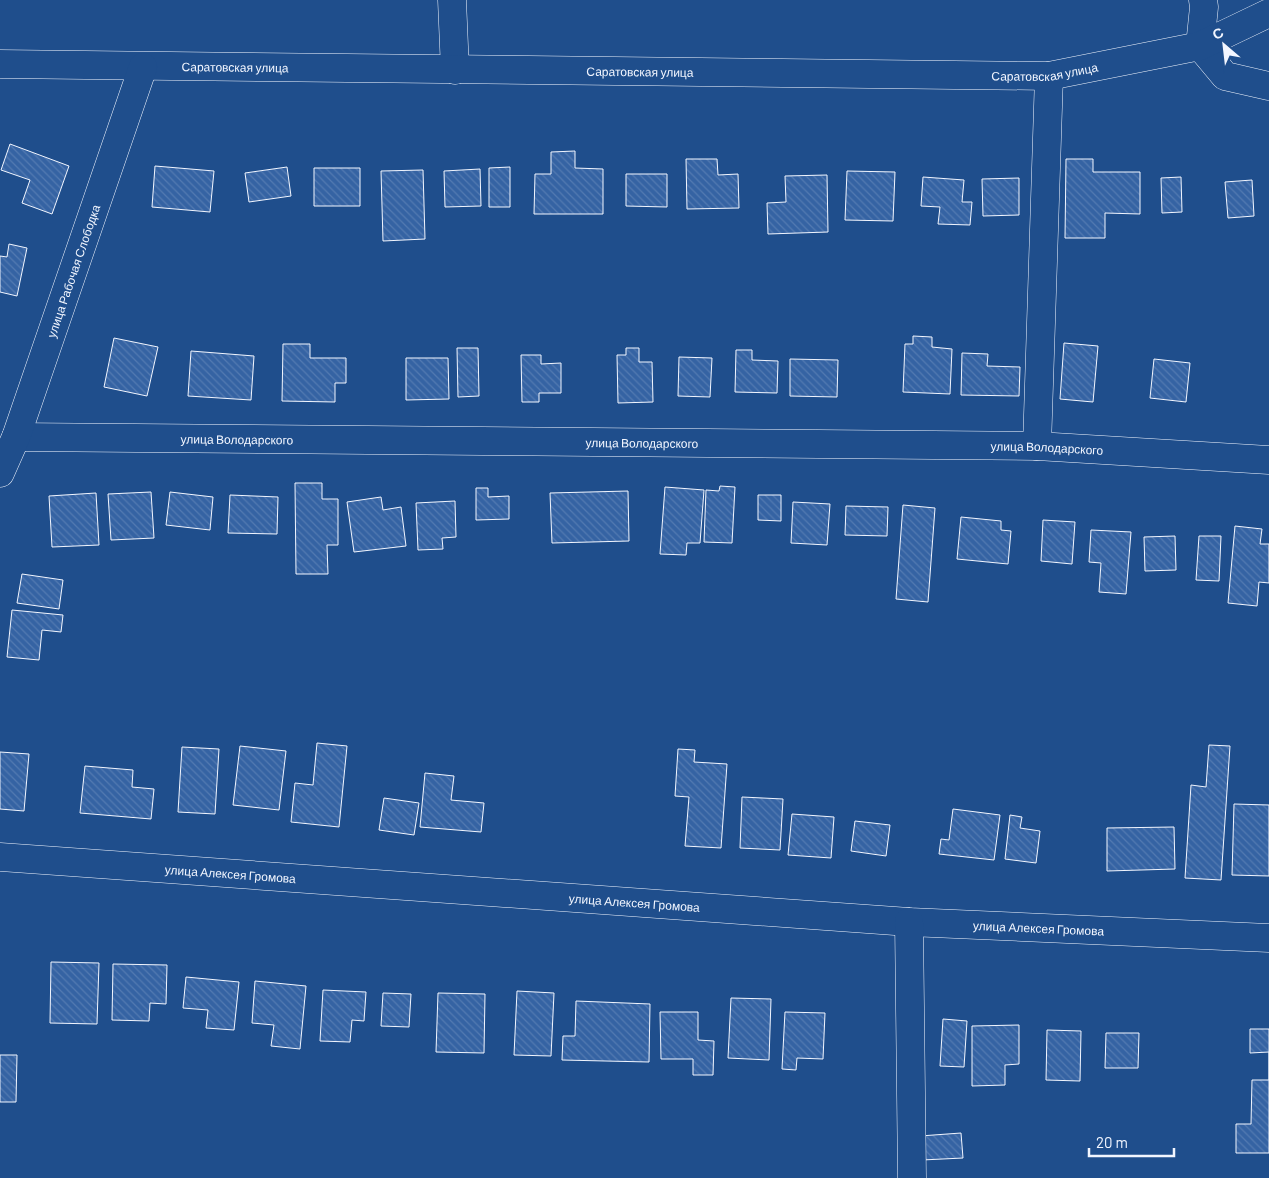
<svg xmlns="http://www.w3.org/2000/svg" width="1269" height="1178" font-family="Barlow,sans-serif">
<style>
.building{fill:url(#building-back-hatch);stroke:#f2f6ff}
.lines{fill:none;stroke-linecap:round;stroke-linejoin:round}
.minor-casing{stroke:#f2f6ff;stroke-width:29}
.minor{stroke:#1f4e8c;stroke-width:28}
.labels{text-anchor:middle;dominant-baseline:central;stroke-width:4;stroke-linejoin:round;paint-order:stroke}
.street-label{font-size:12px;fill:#f2f6ff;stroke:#1f4e8c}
</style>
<defs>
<pattern id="building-back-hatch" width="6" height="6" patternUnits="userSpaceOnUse" patternTransform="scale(1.25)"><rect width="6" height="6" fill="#3563a3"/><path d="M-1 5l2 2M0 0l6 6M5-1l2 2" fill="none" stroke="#537ab1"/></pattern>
</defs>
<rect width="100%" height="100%" fill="#1f4e8c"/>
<path class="building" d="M 10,144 L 69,166 L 52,214 L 22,203 L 30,180 L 1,170 Z
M 575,151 L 575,168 L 603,169 L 603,214 L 534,214 L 535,174 L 551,174 L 551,152 Z
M 686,159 L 717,159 L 718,175 L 738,174 L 739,208 L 687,209 Z
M 1066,159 L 1093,159 L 1093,172 L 1140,172 L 1140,214 L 1105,213 L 1105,238 L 1065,238 Z
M 155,166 L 214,171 L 210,212 L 152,207 Z
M 287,167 L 291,196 L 249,202 L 245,173 Z
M 510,167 L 510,207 L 489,207 L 489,168 Z
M 314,168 L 360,168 L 360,206 L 314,206 Z
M 480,169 L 481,206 L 445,207 L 444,171 Z
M 423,170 L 425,239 L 383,241 L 381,171 Z
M 847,171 L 895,172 L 893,221 L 845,220 Z
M 626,174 L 667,174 L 667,207 L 626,206 Z
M 827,175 L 828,232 L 768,234 L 767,203 L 786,202 L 785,176 Z
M 923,177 L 964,180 L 962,202 L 972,202 L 970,225 L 938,224 L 940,207 L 921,206 Z
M 1181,177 L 1182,212 L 1162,213 L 1161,178 Z
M 1019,178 L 1019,215 L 983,216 L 982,179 Z
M 1252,180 L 1254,216 L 1228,218 L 1225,182 Z
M 9,244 L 27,248 L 17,296 L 0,292 L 0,256 L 7,257 Z
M 913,336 L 932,337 L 932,347 L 952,349 L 950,394 L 903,392 L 905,344 L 913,344 Z
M 114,338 L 158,347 L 147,396 L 104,387 Z
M 1064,343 L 1098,346 L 1093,402 L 1060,399 Z
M 283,344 L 310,344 L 310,358 L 346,358 L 346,383 L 335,383 L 335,402 L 282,401 Z
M 457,348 L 478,348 L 479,396 L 458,397 Z
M 626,348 L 639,348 L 639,362 L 652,362 L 653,402 L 618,403 L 617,355 L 626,355 Z
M 736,350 L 752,350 L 752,360 L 778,361 L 777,393 L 735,392 Z
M 191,351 L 254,356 L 251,400 L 188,396 Z
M 962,353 L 988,354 L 987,366 L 1020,367 L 1019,396 L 961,395 Z
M 521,355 L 541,355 L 541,364 L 561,363 L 561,393 L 539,393 L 539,402 L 522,402 Z
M 679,357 L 712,358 L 710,397 L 678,396 Z
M 406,358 L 448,358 L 449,399 L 406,400 Z
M 790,359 L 838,360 L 837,397 L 790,396 Z
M 1154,359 L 1190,363 L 1186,402 L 1150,398 Z
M 295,483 L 322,483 L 322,499 L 338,499 L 338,545 L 327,545 L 328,574 L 296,574 Z
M 720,486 L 735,487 L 732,543 L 704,542 L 706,490 L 719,491 Z
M 665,487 L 704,490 L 700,543 L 687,543 L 686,555 L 660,554 Z
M 476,488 L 488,488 L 488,497 L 509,496 L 509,519 L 476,520 Z
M 628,491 L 629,541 L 552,543 L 550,493 Z
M 151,492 L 154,538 L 111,540 L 108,494 Z
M 170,492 L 213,497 L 210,530 L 166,525 Z
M 96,493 L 99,545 L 52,547 L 49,496 Z
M 230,495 L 278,497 L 277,534 L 228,533 Z
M 758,495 L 781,495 L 781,521 L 758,520 Z
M 381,497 L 383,510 L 401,507 L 406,546 L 354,552 L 347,502 Z
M 455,501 L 456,537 L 442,538 L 443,549 L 418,550 L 416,503 Z
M 793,502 L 830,504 L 827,545 L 791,543 Z
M 903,505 L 935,508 L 928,602 L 896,599 Z
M 846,506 L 888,507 L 887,536 L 845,535 Z
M 961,517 L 1001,521 L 1001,530 L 1011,531 L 1008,564 L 957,559 Z
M 1043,520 L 1075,522 L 1072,564 L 1041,561 Z
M 1235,526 L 1262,529 L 1260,544 L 1269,544 L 1269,583 L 1259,582 L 1257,606 L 1228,603 Z
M 1091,530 L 1131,532 L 1126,594 L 1099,592 L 1101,563 L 1089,562 Z
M 1175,536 L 1176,570 L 1145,571 L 1144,537 Z
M 1199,536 L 1221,536 L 1219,581 L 1196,580 Z
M 22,574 L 63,580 L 59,609 L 17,603 Z
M 12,610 L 63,615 L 61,632 L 42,630 L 39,660 L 7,657 Z
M 317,743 L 347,746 L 339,827 L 291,822 L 295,783 L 313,785 Z
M 1209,745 L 1230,746 L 1221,880 L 1185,878 L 1191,785 L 1206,787 Z
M 240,746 L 286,751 L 279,810 L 233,805 Z
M 182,747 L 219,749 L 215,814 L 178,812 Z
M 678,749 L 695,750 L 694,762 L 727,764 L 721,848 L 685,846 L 689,797 L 675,796 Z
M 0,752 L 29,754 L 24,811 L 0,809 Z
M 85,766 L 133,770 L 132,787 L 154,789 L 151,819 L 80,813 Z
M 425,773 L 454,776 L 451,800 L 484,803 L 481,832 L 420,827 Z
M 742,797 L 783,799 L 780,850 L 740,848 Z
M 384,798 L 419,803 L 414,835 L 379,830 Z
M 1234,804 L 1269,805 L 1269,876 L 1232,875 Z
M 953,809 L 1000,815 L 994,860 L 939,854 L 941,839 L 949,840 Z
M 792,814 L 834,817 L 831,858 L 788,855 Z
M 1010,815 L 1022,817 L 1020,828 L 1040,831 L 1036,863 L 1005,859 Z
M 855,821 L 890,825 L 886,856 L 851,851 Z
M 1174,827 L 1175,869 L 1107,871 L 1107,828 Z
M 51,962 L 99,963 L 97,1024 L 50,1023 Z
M 113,964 L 167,965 L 166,1004 L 150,1003 L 149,1021 L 112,1020 Z
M 186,977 L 239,982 L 234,1030 L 206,1028 L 208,1010 L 183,1008 Z
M 255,981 L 306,986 L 300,1049 L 271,1046 L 274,1025 L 252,1023 Z
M 323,990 L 366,992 L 364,1021 L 352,1020 L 350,1042 L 320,1041 Z
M 517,991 L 554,993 L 551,1056 L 514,1055 Z
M 383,993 L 411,994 L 409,1027 L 381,1026 Z
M 438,993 L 485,994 L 484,1053 L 436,1052 Z
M 731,998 L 771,999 L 769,1060 L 728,1058 Z
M 576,1001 L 650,1004 L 649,1062 L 562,1060 L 563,1036 L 575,1036 Z
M 660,1012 L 698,1012 L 698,1040 L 714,1041 L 713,1075 L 693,1075 L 693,1059 L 661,1059 Z
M 785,1012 L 825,1013 L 823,1059 L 797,1058 L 796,1070 L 782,1069 Z
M 943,1019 L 967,1021 L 964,1067 L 940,1066 Z
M 1019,1025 L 1019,1064 L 1005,1065 L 1005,1085 L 972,1086 L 972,1026 Z
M 1250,1029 L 1269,1029 L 1269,1153 L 1236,1153 L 1236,1124 L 1251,1124 L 1252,1080 L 1269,1080 L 1269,1052 L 1250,1053 Z
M 1047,1030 L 1081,1031 L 1080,1081 L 1046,1080 Z
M 1106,1033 L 1139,1033 L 1138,1068 L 1105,1068 Z
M 0,1055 L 17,1055 L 16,1102 L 0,1102 Z
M 961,1133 L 963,1158 L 922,1160 L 920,1136 Z"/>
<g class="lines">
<defs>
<g id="minor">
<path d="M 452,0 L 455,70"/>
<path d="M 1203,0 L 1204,7 L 1200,46 L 1225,76 L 1269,86"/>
<path id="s1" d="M 0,64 L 1049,76 L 1200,46 L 1269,13"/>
<path id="s2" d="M 16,437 L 1037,446 L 1269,460"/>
<path d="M 1037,446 L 1049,76"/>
<path id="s3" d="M 0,473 L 16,437 L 143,67"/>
<path id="s4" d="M 0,857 L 909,922 L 1269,938"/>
<path d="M 909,922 L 912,1178"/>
</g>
</defs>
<use href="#minor" class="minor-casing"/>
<use href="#minor" class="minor"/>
</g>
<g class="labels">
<g class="street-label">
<text stroke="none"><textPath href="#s1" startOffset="235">Саратовская улица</textPath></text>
<text stroke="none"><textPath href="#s1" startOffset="1045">Саратовская улица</textPath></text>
<text stroke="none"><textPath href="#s1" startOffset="640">Саратовская улица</textPath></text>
<text stroke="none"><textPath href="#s3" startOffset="215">улица Рабочая Слободка</textPath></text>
<text stroke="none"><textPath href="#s2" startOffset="221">улица Володарского</textPath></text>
<text stroke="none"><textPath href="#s2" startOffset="626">улица Володарского</textPath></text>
<text stroke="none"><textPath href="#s2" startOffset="1031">улица Володарского</textPath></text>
<text stroke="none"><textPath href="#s4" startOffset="231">улица Алексея Громова</textPath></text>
<text stroke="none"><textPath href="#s4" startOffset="636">улица Алексея Громова</textPath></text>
<text stroke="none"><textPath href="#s4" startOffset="1041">улица Алексея Громова</textPath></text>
</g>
</g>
<g transform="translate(1224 45) rotate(332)" stroke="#1f4e8c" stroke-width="4" paint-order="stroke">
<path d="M0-4L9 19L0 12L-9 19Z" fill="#f2f6ff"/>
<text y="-8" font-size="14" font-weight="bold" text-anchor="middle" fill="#f2f6ff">С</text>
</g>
<path d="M1089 1148v8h85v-8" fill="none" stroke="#f2f6ff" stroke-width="2.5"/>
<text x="1096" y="1148" font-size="15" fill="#f2f6ff" stroke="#1f4e8c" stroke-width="4" paint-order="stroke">20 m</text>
</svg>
